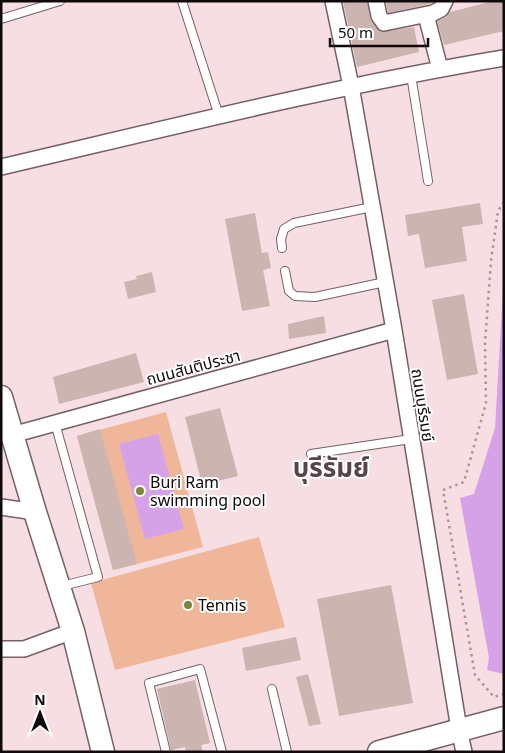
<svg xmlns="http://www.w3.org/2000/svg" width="505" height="753" font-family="'Noto Sans','Noto Sans Thai',sans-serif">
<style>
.green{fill:#efb699}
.water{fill:#d5a2e8}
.building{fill:#ccb4b1}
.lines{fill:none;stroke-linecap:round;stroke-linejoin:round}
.lane-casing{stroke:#756065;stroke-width:10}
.street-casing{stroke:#756065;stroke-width:18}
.secondary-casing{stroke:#756065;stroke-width:25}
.path{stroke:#a9969a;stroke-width:2.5;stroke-dasharray:2.5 4;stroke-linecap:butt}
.lane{stroke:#fff;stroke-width:8}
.street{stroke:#fff;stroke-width:15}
.secondary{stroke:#fff;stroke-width:22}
.poi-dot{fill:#7b8735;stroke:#fff;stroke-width:2}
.labels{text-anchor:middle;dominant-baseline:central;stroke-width:4;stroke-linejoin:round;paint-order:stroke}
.street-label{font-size:16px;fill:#10090b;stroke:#fff}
.poi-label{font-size:16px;fill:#10090b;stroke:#fff;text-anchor:start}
.town-label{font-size:26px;font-weight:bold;fill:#574348;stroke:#fff}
</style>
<rect width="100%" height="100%" fill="#f6dee3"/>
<path class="green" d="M 166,412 L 203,547 L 113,570 L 77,436 Z
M 259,537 L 285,627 L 115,670 L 91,583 Z"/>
<path class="water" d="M 504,273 L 504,674 L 487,670 L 489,658 L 460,498 L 474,494 L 495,428 Z
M 158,434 L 184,529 L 145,539 L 119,444 Z"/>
<path class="building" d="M 343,1 L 367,1 L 371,21 L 381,32 L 414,27 L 419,52 L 357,67 Z
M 386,1 L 434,1 L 430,4 L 388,13 Z
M 493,1 L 504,1 L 504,31 L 444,45 L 437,21 L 446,17 L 450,12 Z
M 480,203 L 483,224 L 462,227 L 467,261 L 425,268 L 419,234 L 408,236 L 405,215 Z
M 255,213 L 262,253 L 268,252 L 271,268 L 263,270 L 270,306 L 242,311 L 225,219 Z
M 152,272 L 156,292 L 128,299 L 124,282 L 137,279 L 136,276 Z
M 464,294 L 478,374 L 447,380 L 432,300 Z
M 324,316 L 326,333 L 289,339 L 288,324 Z
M 136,353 L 144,382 L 59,404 L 53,377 Z
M 220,408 L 238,476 L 202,485 L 185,417 Z
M 100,429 L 137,564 L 113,570 L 77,436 Z
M 391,585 L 413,703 L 339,716 L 317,599 Z
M 296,637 L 301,660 L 246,671 L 242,648 Z
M 308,674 L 321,724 L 309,726 L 296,677 Z
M 195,680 L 210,743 L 201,745 L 203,752 L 186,752 L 185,747 L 171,750 L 157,689 Z"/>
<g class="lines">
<defs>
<path id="lane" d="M 182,1 L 219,116
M 1,19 L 60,1
M 411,75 L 428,181
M 282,248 L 281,239 L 284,229 L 294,223 L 372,207
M 285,271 L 289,291 L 295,296 L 315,297 L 385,282
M 55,423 L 98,577 L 62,586
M 311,454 L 411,439
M 272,689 L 287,752
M 166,752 L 149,683 L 200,669 L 222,752"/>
<path id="street" d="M 333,1 L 351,86 L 394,330 L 459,729 L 464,752
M 376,1 L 379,16 L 384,23 L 433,13 L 441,9 L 445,1
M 426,15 L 440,69
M 1,167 C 168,128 335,86 504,58
M 3,434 L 12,435 L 394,330
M 1,507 L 35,512
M 1,649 L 24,649 L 73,631"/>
<path id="secondary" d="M 1,397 L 35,512 L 73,631 L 103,752
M 379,752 L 504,718"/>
</defs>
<use href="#lane" class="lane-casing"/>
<use href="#street" class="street-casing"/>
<use href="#secondary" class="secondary-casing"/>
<path class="path" d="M 504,202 L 498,211 L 491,261 L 485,343 L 486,403 L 464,482 L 443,490 L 475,675 L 494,697 L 504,694"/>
<use href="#lane" class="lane"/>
<use href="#street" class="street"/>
<use href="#secondary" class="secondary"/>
</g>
<g class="poi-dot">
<circle cx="140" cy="491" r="5"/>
<circle cx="188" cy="605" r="5"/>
</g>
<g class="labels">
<g class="street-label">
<text transform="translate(193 367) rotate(-15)">ถนนสันติประชา</text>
<text transform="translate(423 405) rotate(81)">ถนนบุรีรมย์</text>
</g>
<g class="poi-label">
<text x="150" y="482">Buri Ram<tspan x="150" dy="18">swimming pool</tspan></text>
<text x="198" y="605">Tennis</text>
</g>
<g class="town-label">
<text x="331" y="467">บุรีรัมย์</text>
</g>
</g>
<rect width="505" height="753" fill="none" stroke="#10090b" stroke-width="5"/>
<g transform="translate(40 713)" stroke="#ffffff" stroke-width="4" paint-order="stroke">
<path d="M0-4L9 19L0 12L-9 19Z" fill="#10090b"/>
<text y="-8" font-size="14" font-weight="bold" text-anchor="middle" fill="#10090b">N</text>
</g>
<path d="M330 38v8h98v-8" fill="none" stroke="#10090b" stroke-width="2.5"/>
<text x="338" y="38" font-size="15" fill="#10090b" stroke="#ffffff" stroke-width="4" paint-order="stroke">50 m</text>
</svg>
